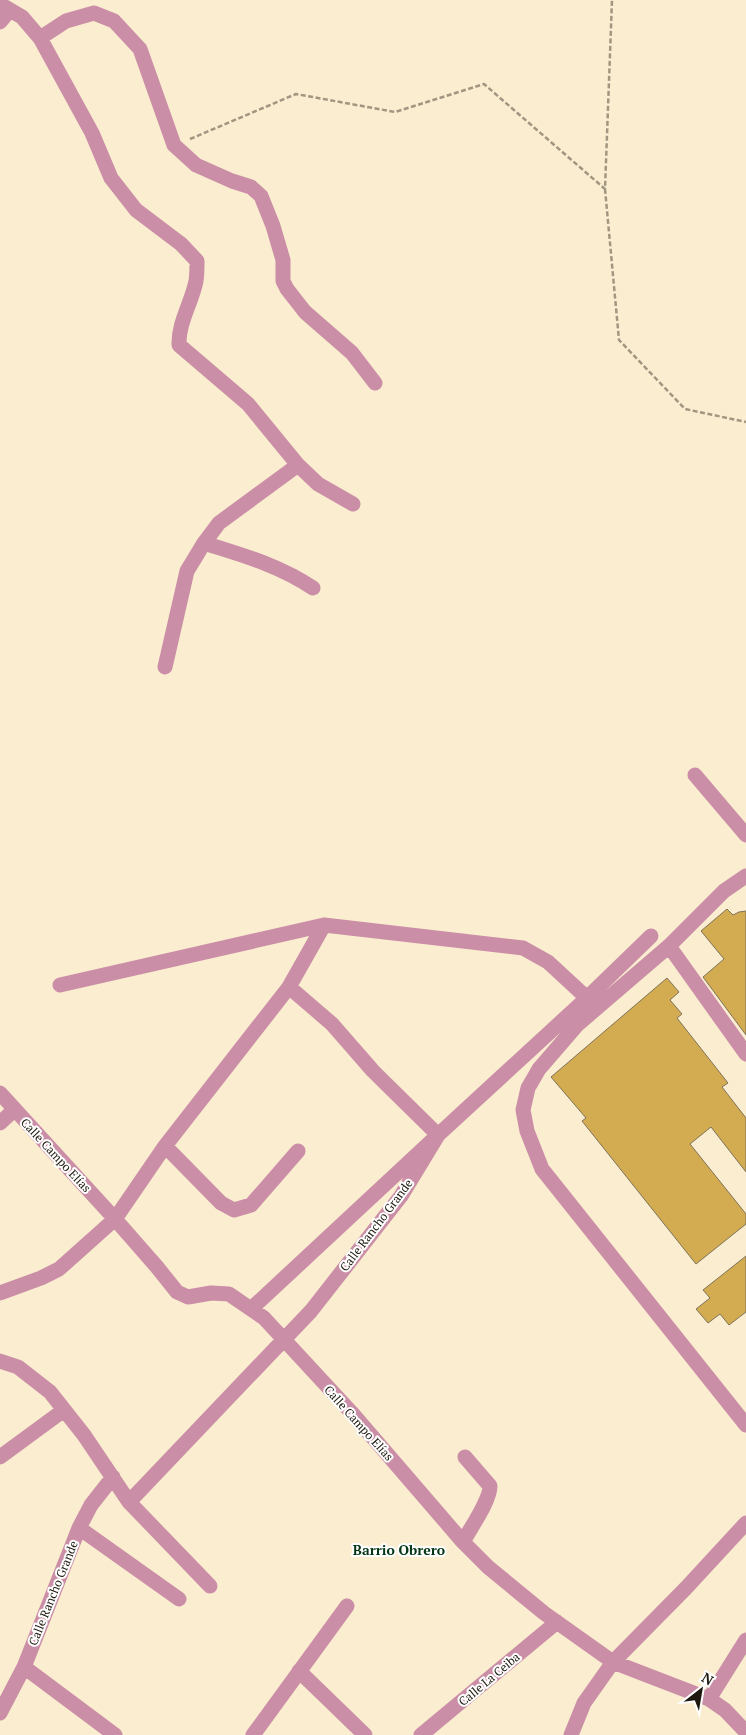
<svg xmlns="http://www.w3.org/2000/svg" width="746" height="1735" font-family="'PT Serif',serif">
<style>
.building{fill:#d3ab51;stroke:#7f7359}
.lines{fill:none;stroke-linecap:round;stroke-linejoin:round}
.path{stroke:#a19681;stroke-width:2.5;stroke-dasharray:5 2.5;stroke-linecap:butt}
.minor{stroke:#cb8ea7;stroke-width:15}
.labels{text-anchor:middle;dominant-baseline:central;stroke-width:4;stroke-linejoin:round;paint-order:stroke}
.street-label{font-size:12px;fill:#1e190f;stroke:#fff}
.neighbourhood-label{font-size:14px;font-weight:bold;fill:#023513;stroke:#fff}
</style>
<rect width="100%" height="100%" fill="#fbedd0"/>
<path class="building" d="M 727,909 L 733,915 L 739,912 L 746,911 L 746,1035 L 703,977 L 724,959 L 701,931 Z
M 667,978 L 679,992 L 670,1000 L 682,1014 L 677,1018 L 728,1083 L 722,1087 L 746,1118 L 746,1172 L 711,1127 L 690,1144 L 746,1214 L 746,1224 L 696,1264 L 582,1121 L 586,1118 L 551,1077 Z
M 746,1256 L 746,1312 L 729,1325 L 720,1314 L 708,1323 L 696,1309 L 710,1298 L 703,1290 Z"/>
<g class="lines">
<path class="path" d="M 190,139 L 296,94 L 395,112 L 484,84 L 605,189 L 612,0
M 605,189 L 619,340 L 685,409 L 746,422"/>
<path class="minor" d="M 0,4 L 22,17 L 40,38 L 92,133 L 111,178 L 136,210 L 181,244 L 197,261 C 197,267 197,275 196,281 C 192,302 178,323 179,345 L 248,404 L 298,465 L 318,484 L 353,504
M 0,22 L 10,10
M 40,38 L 66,21 L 94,13 L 114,21 L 140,49 L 174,145 L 196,165 L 232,181 L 251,187 L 261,196 L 273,226 L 283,260 L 283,281 L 287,289 L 305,312 L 352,353 L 375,383
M 204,543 C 242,555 279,565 313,588
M 165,667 L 187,571 L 204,543 L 219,523 L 298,465
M 695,775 L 746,835
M 746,876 L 724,891 L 669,946 L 577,1025 L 539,1069 L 528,1088 L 523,1110 L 527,1131 L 542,1169 L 746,1425
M 669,946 L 746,1054
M 60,985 L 324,925 L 523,948 L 548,962 L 587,998
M 0,1093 L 115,1219 L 157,1267 L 177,1292 L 188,1297 L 211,1293 L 229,1294 L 264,1318 L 351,1412 L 463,1542 L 488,1567 L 544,1613 L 613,1662 L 709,1699 L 725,1710 L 746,1732
M 0,1123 L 14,1110
M 165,1146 L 221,1203 L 234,1210 L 251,1205 L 298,1151
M 0,1293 L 41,1278 L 59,1269 L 115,1219 L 165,1146 L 289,987 L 324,925
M 251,1309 L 438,1135 L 373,1071 L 332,1024 L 289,987
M 0,1361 L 18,1367 L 50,1392 L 84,1435 L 129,1502 L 210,1586
M 0,1457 L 64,1410
M 129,1502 L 311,1311 L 401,1196 L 438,1135 L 587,998 L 651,936
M 79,1528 L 179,1599
M 463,1542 C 471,1527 490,1501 490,1486 L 465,1457
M 24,1667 L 115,1735
M 299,1671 L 365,1735
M 709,1699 L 746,1640
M 0,1713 L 24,1667 L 79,1528 L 91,1505 L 113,1477
M 253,1735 L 347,1606
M 421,1735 L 557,1622
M 571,1735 L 584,1703 L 613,1662 L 686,1588 L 746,1523"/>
</g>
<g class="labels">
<g class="street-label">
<text transform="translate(56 1155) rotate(47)">Calle Campo Elías</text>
<text transform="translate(376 1225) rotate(-53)">Calle Rancho Grande</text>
<text transform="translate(359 1423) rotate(48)">Calle Campo Elías</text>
<text transform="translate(53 1593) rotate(-68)">Calle Rancho Grande</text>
<text transform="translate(489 1679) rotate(-40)">Calle La Ceiba</text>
</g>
<g class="neighbourhood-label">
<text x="399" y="1549">Barrio Obrero</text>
</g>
</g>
<g transform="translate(701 1690) rotate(31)" stroke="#ffffff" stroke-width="4" paint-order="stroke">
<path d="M0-4L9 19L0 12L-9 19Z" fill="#1e190f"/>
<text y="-8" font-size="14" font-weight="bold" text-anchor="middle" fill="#1e190f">N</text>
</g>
</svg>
